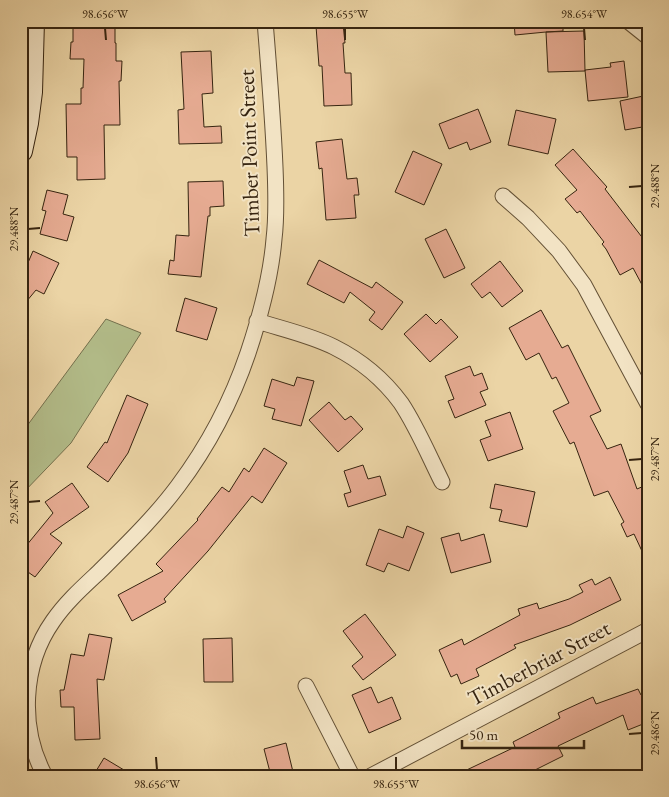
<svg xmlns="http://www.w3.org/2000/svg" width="669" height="797" font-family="'EB Garamond',serif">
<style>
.green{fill:#b3bd8a;stroke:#74704d}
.building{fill:#e6ab92;stroke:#362410}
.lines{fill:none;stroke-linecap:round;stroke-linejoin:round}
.street-casing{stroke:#635035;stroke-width:17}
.secondary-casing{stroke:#362410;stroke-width:24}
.street{stroke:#f2e3c4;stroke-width:15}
.secondary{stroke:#f2e3c4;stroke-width:22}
.ticks{fill:none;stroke:#362410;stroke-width:2}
.labels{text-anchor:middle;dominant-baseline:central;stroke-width:4;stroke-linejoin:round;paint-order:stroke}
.street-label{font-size:22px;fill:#362410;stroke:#f2e3c4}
.neatline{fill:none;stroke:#362410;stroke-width:2}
.ticks-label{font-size:12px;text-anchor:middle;fill:#362410}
</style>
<rect width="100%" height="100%" fill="#ebd4a5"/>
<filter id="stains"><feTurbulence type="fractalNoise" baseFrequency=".004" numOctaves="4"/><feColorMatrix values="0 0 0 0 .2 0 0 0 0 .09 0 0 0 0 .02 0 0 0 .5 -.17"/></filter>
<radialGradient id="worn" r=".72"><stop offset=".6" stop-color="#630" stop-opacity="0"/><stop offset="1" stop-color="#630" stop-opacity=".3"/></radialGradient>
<path class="green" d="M 106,319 L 141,333 L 71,443 L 21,495 L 21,434 Z"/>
<path class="building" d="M 73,21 L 115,21 L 115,43 L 116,43 L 116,61 L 122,61 L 121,81 L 119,81 L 120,125 L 104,125 L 105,179 L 77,180 L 77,157 L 67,157 L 66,104 L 81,104 L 81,88 L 83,88 L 84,59 L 70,59 L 71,42 L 73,42 Z
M 514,21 L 563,21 L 563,31 L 546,32 L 584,31 L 585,71 L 548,72 L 546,32 L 515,35 Z
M 343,24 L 345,43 L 343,43 L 345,73 L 351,73 L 352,105 L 324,106 L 322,66 L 319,66 L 316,26 Z
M 211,51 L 213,93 L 202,94 L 204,127 L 221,126 L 222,143 L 179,144 L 178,110 L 184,109 L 181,52 Z
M 624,61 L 628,97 L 588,101 L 585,70 L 611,67 L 610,63 Z
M 648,95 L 648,126 L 625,130 L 620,101 Z
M 478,109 L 491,142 L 470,150 L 467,142 L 449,149 L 439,124 Z
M 516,110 L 556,119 L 548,154 L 508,145 Z
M 342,139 L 347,179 L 357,178 L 359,195 L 354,195 L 356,218 L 326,220 L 322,168 L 319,169 L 316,142 Z
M 573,149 L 607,187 L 605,189 L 648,245 L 648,296 L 633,268 L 620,275 L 606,249 L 602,244 L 604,242 L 580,211 L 577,213 L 565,199 L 577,190 L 555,165 Z
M 413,151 L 442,164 L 424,205 L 395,192 Z
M 223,181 L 224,206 L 210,207 L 210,216 L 208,216 L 201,277 L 168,274 L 170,260 L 174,261 L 176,235 L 189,236 L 188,182 Z
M 47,190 L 68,195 L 63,214 L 74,217 L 67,241 L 40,234 L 46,211 L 42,210 Z
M 446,229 L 465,268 L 444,278 L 425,239 Z
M 33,251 L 59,263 L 44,294 L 36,290 L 21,308 L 21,262 L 27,265 Z
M 319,260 L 372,288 L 376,282 L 403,302 L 382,330 L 369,320 L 375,312 L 350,292 L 344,303 L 307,284 Z
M 500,261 L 523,291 L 502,307 L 490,292 L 482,298 L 471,284 Z
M 185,298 L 217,308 L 207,340 L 176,331 Z
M 541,310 L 562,348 L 568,345 L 601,411 L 590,416 L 607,449 L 621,444 L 637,489 L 644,486 L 648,493 L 648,564 L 634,534 L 627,537 L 621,524 L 624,522 L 608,491 L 594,496 L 574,442 L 570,444 L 553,411 L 569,403 L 556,377 L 552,379 L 539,353 L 526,360 L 509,328 Z
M 426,314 L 436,324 L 441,319 L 458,337 L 430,362 L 404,334 Z
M 470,366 L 474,376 L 482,373 L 488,389 L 480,392 L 486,405 L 455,418 L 448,401 L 454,399 L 445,376 Z
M 297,377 L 314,381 L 301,426 L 272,419 L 275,409 L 264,406 L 272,379 L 294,386 Z
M 127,395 L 148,404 L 128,453 L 108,482 L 87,467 L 105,442 L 107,443 Z
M 329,402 L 345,420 L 351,416 L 363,429 L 338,452 L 309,420 Z
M 510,412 L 523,449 L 488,461 L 480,440 L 491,436 L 485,421 Z
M 264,448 L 287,463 L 262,503 L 252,496 L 208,551 L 164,599 L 166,602 L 132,621 L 118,595 L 163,571 L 156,564 L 198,520 L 197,519 L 222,487 L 229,492 L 244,468 L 249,472 Z
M 363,465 L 368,479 L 380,476 L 386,495 L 348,507 L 344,494 L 351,492 L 344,471 Z
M 72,483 L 89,507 L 50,534 L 62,543 L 35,577 L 21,567 L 21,552 L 53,513 L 45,502 Z
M 495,484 L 535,492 L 527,527 L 499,521 L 502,510 L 490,508 Z
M 407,526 L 424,533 L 409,571 L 388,563 L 384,572 L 366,565 L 379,529 L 403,538 Z
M 459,533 L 461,541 L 484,534 L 491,562 L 451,573 L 441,538 Z
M 610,577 L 621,600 L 570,625 L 514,645 L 516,648 L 476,669 L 479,676 L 461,684 L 457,674 L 451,677 L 439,650 L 462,639 L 464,645 L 520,615 L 518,609 L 537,603 L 539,609 L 569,599 L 583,592 L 579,585 L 592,579 L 595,585 Z
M 365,614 L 396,655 L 363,680 L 352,666 L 363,657 L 343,631 Z
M 89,634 L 112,638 L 104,680 L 97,679 L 100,739 L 75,740 L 74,707 L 61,707 L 60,690 L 64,690 L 71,654 L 84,656 Z
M 232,638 L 233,682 L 204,682 L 203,639 Z
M 371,687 L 378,703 L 392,697 L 401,719 L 369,733 L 352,695 Z
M 638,689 L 641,695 L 648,692 L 648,722 L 628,730 L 623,715 L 558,746 L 563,756 L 523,776 L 454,776 L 515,747 L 513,742 L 560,718 L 558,713 L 593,697 L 596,704 Z
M 286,743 L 294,776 L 271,776 L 264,749 Z
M 104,758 L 134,776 L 93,776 Z"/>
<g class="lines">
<defs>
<path id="street" d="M 628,21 L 648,37
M 503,196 L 528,218 L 559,251 L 584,285 L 648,404
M 257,321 C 282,329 310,335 334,347 C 360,360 384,380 401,403 C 417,427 429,456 442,482
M 306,686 L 352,776
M 45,776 C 19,728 22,665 53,621 C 66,602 83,587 99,572 C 127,544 155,517 178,486 C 208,446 232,400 248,353 C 260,317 271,276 274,239 C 277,215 276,191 275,167 C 273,119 269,70 265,21
M 371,776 L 648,630"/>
<path id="secondary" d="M 21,151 L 27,123 L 31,92 L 33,21"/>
</defs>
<use href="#street" class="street-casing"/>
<use href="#secondary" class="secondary-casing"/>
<use href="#street" class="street"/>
<use href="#secondary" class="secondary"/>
</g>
<path class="ticks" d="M 105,28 L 106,40M 345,28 L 345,40M 584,28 L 585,40M 629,187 L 642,186M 28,229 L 40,228M 629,460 L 642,459M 28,502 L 40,501M 629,734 L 642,733M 156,757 L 157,770M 396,757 L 396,770"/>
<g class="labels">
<g class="street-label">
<text transform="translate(249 153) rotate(-92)">Timber Point Street</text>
<text transform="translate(539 663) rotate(-28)">Timberbriar Street</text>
</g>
</g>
<rect width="669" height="797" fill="none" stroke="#ebd4a5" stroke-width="55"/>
<path d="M462 740v8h122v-8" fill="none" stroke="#362410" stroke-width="2.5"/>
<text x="469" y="740" font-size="15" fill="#362410" stroke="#f2e3c4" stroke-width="4" paint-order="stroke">50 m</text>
<rect x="28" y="28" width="614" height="742" class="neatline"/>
<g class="ticks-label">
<text x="105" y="18">98.656°W</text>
<text x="345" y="18">98.655°W</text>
<text x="584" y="18">98.654°W</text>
<text transform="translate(655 186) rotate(-90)" y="4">29.488°N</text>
<text transform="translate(14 229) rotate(-90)" y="4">29.488°N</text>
<text transform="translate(655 459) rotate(-90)" y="4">29.487°N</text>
<text transform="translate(14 502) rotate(-90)" y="4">29.487°N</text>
<text transform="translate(655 733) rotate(-90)" y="4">29.486°N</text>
<text x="157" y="788">98.656°W</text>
<text x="396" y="788">98.655°W</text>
</g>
<rect width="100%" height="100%" filter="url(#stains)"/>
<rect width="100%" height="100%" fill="url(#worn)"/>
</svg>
